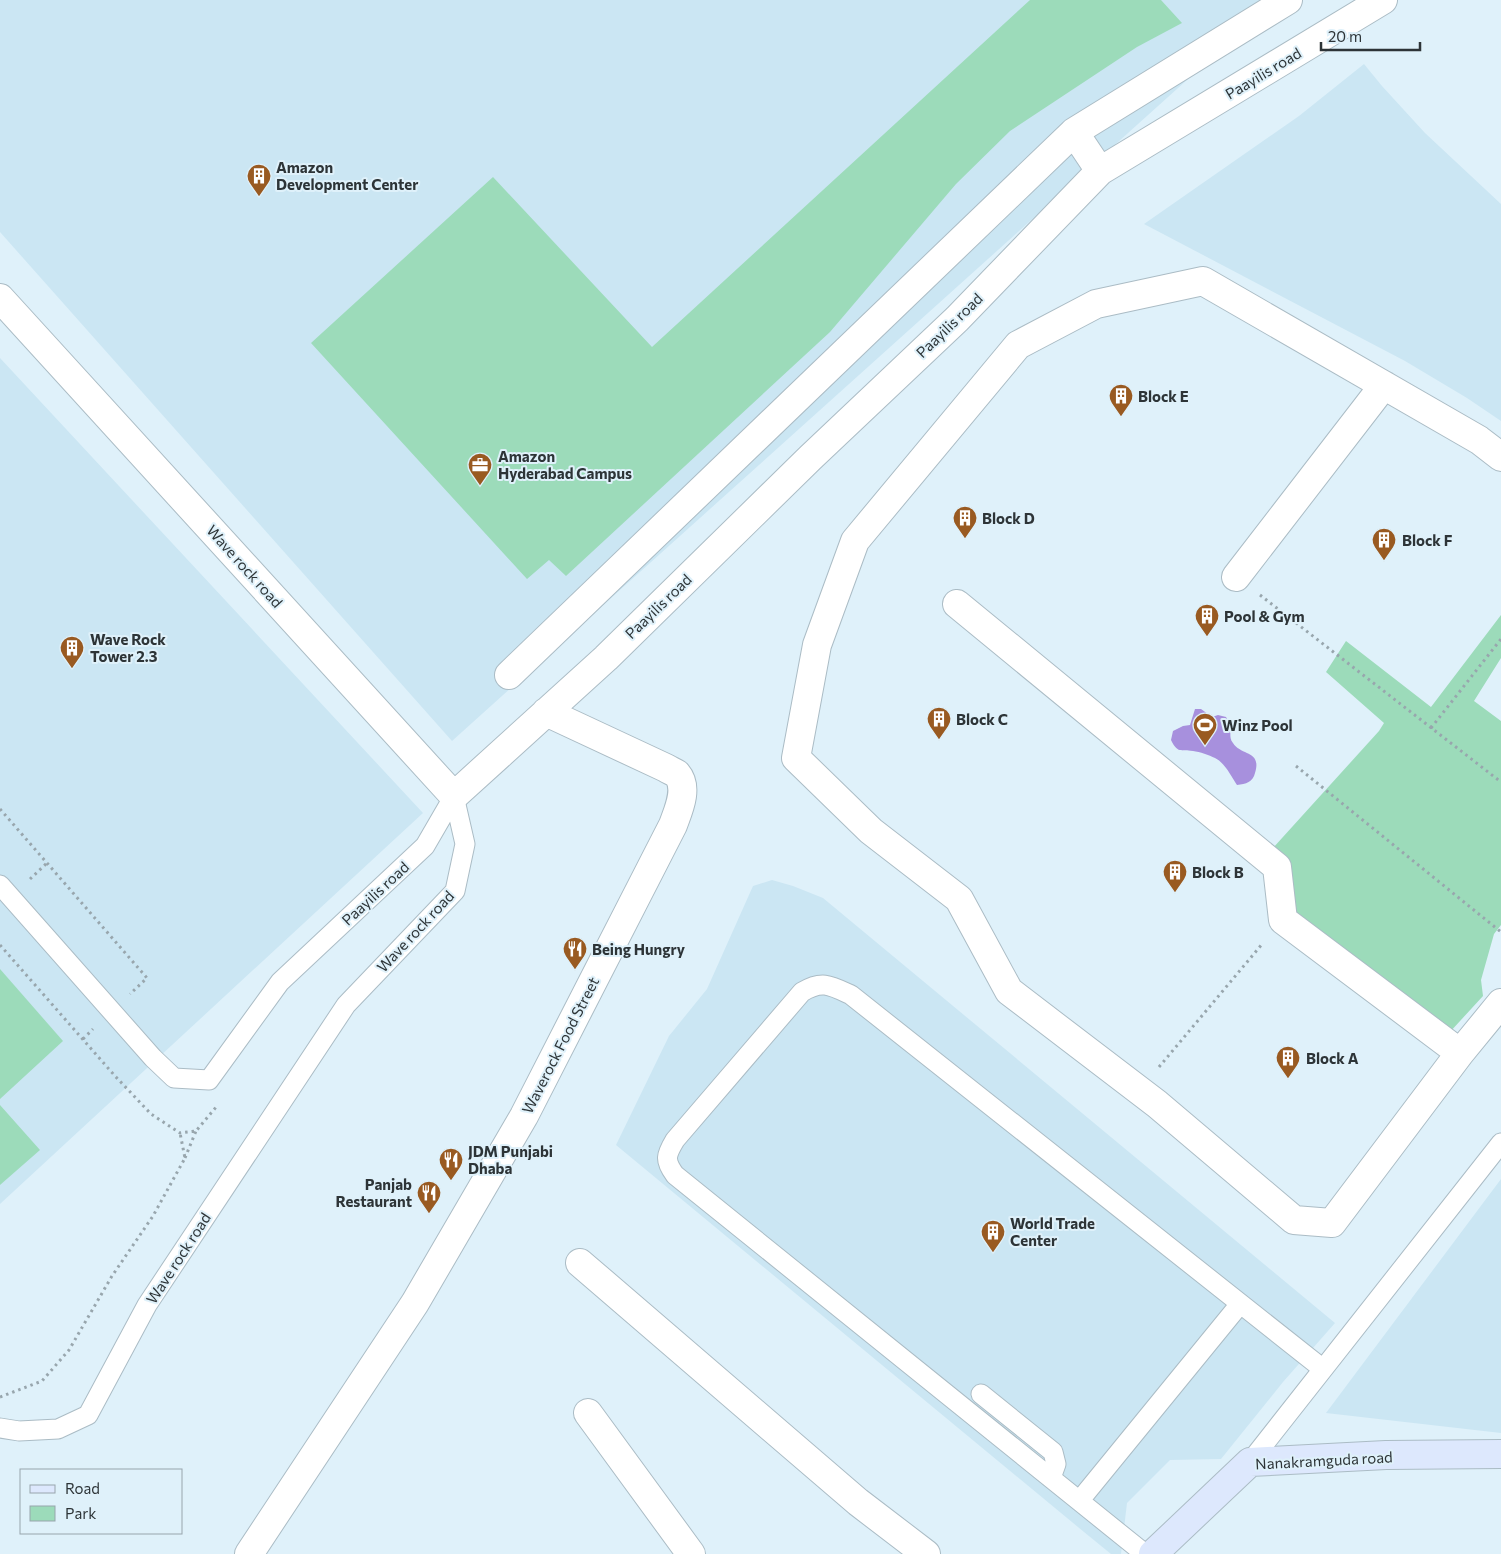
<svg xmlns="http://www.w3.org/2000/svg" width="1501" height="1554" font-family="Commissioner,sans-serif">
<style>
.built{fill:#cbe6f3}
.green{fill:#9cdbba}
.water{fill:#a790dd}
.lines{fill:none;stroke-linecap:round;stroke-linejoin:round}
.service-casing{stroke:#abbcc5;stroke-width:21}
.minor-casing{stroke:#abbcc5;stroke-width:30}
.secondary-casing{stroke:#abbcc5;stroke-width:30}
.path{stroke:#98a6ad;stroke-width:3;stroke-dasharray:2.5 4;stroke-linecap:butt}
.service{stroke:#fff;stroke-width:19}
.minor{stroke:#fff;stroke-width:28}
.secondary{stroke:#dde8fd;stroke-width:28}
.labels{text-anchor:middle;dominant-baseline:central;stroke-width:4;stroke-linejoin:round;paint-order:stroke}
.street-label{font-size:15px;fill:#2d3437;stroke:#dff1fa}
.poi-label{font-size:15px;font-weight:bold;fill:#2d3437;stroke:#dff1fa;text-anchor:start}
</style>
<rect width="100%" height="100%" fill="#dff1fa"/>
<path class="built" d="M 0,0 L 1276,0 L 452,741 L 0,232 Z
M 1364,64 L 1382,86 L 1425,133 L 1501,204 L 1501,421 L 1467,398 L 1405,361 L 1144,224 L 1299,116 Z
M 0,358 L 423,813 L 0,1204 Z
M 772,880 L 793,886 L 823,898 L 1335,1323 L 1283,1382 L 1221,1459 L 1170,1460 L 1127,1503 L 1121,1554 L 1111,1554 L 1084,1532 L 616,1145 L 669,1036 L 707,989 L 753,886 Z
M 1501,1179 L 1501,1433 L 1326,1413 Z"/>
<path class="green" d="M 1030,0 L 1161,0 L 1182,23 L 1137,47 L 1010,131 L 956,184 L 830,332 L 566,576 L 549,560 L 527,579 L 311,343 L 493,177 L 652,347 Z
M 1501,615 L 1501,658 L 1474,701 L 1501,721 L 1501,925 L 1494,934 L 1481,980 L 1483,996 L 1449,1033 L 1292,914 L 1273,848 L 1379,731 L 1384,723 L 1326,672 L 1346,641 L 1431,707 Z
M 0,969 L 63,1041 L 0,1099 Z
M 0,1105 L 40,1150 L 0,1185 Z"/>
<path class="water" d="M 1195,709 L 1201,709 L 1212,717 L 1218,715 L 1226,717 C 1228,721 1230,724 1230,728 C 1231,734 1229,738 1233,743 C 1241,756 1262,750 1255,773 C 1253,782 1246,784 1237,785 C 1231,776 1225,763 1215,758 C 1209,755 1200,752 1193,751 C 1180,749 1178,754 1171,740 L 1173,731 L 1183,726 L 1190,725 Z"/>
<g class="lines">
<defs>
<path id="service" d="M 0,885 L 153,1058 L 174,1078 L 209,1080 L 280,982 L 425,846 L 454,796
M 981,1394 L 1053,1452 L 1056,1464 L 1051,1478
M 0,1428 L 19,1431 L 58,1429 L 88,1415 L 147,1305 L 346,1005 L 455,891 L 465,844 L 454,796
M 1250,1462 L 1501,1143
M 1080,1500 L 1240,1304
M 1145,1554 L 675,1175 C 664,1160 666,1155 675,1140 L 802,992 C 822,980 830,985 851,995 L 1323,1369"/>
<path id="minor" d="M 1074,132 L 1100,171
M 0,298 L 454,796 L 606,658 L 810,458 L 957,319 L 1100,171 L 1383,0
M 1501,457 L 1479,440 L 1203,281 L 1096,304 L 1018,345 L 855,541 L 817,645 L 796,758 L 871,831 L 959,899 L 1009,991 L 1157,1104 L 1294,1220 L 1332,1223 L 1460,1053 L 1501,1003
M 1236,577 L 1384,385
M 957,604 L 1277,867 L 1283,920 L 1460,1053
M 509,675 L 1074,132 L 1288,0
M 580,1263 L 858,1502 L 926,1554
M 588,1413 L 691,1554
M 249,1554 L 415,1303 L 524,1116 L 673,825 C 678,811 689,788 677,774 C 674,772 669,770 666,768 L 546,712"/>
<path id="secondary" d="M 1153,1554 L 1250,1462 L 1386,1455 L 1501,1454"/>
</defs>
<use href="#service" class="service-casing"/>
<use href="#minor" class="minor-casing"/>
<use href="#secondary" class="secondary-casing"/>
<path class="path" d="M 1260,595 L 1501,782
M 1431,728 L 1501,639
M 1296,766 L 1501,932
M 0,809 L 147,978 L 130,994
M 30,879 L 47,863
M 0,945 L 115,1076 L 151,1114 L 180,1133 L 196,1131 L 217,1106
M 83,1039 L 93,1029
M 1159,1067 L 1263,943
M 185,1158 L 196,1131
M 0,1397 L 42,1381 L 69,1350 L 112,1276 L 153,1216 L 185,1158 L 180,1133"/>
<use href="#service" class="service"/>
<use href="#minor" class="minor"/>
<use href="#secondary" class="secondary"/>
</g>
<defs>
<symbol id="building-pin" viewBox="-11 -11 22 30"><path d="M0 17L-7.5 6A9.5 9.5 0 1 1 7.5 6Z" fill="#995a21" stroke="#dff1fa"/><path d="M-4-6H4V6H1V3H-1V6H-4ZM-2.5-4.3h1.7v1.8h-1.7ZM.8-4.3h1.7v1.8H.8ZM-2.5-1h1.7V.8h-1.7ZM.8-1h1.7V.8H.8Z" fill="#fff"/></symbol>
<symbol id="office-pin" viewBox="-11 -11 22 30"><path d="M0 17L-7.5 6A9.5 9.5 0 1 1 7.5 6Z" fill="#995a21" stroke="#dff1fa"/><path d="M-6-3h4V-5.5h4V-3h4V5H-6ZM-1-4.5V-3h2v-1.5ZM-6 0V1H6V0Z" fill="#fff"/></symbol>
<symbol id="stadium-pin" viewBox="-11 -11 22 30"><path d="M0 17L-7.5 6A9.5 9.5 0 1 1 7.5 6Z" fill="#995a21" stroke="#dff1fa"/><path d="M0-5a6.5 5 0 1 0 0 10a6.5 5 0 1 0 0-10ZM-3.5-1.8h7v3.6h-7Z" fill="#fff"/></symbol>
<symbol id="restaurant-pin" viewBox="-11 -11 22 30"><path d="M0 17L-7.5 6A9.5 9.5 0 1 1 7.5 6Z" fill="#995a21" stroke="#dff1fa"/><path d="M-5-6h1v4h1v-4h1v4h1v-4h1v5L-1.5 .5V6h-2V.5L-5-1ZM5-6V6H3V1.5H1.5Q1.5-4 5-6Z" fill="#fff"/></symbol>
</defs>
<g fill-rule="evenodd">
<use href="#building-pin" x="245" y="162" width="28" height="38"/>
<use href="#building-pin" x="1107" y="382" width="28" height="38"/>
<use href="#office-pin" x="466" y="451" width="28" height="38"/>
<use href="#building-pin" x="951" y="504" width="28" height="38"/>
<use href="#building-pin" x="1370" y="526" width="28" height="38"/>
<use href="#building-pin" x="1193" y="602" width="28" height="38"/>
<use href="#building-pin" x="58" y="634" width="28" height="38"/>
<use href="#building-pin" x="925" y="705" width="28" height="38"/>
<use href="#stadium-pin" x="1191" y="711" width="28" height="38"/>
<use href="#building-pin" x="1161" y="858" width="28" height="38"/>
<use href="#restaurant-pin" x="561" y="935" width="28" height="38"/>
<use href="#building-pin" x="1274" y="1044" width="28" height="38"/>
<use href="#restaurant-pin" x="437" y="1146" width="28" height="38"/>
<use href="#restaurant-pin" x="415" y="1179" width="28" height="38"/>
<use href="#building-pin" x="979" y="1218" width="28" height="38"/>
</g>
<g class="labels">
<g class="street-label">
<text transform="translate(1263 73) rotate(-31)">Paayilis road</text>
<text transform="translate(949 325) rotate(-44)">Paayilis road</text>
<text transform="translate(245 566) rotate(48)">Wave rock road</text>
<text transform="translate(658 606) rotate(-44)">Paayilis road</text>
<text transform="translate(375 893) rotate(-43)">Paayilis road</text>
<text transform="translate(415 931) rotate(-47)">Wave rock road</text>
<text transform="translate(560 1045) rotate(-63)">Waverock Food Street</text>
<text transform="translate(178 1258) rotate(-57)">Wave rock road</text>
<text transform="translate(1324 1460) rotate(-3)">Nanakramguda road</text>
</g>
<g class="poi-label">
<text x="276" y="167">Amazon<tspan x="276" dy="17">Development Center</tspan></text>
<text x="1138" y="396">Block E</text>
<text x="498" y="456">Amazon<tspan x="498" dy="17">Hyderabad Campus</tspan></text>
<text x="982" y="518">Block D</text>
<text x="1402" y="540">Block F</text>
<text x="1224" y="616">Pool &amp; Gym</text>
<text x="90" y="639">Wave Rock<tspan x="90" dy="17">Tower 2.3</tspan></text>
<text x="956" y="719">Block C</text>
<text x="1222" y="725">Winz Pool</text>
<text x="1192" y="872">Block B</text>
<text x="592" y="949">Being Hungry</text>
<text x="1306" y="1058">Block A</text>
<text x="468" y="1151">JDM Punjabi<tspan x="468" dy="17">Dhaba</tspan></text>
<text x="412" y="1184" text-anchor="end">Panjab<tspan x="412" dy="17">Restaurant</tspan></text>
<text x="1010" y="1223">World Trade<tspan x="1010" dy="17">Center</tspan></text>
</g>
</g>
<rect x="20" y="1469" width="162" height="65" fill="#dff1fa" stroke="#98a5ac"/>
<rect x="30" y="1485" width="25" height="8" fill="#dde8fd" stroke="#98a5ac"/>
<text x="65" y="1494" font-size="15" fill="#2d3437">Road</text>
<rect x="30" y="1506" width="25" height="15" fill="#9cdbba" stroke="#98a5ac"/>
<text x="65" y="1519" font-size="15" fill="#2d3437">Park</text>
<path d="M1321 42v8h99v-8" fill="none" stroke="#2d3437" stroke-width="2.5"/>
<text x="1328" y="42" font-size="15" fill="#2d3437" stroke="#dff1fa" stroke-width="4" paint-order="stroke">20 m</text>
</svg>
